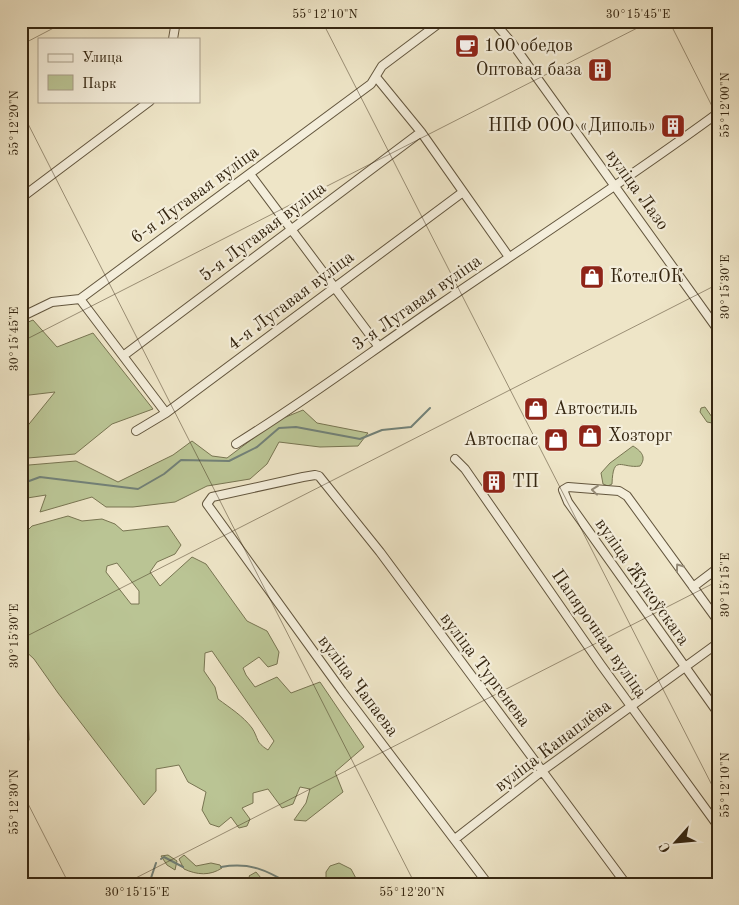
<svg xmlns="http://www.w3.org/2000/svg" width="739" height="905" font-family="'Old Standard TT',serif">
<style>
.green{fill:#bac494;stroke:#787552;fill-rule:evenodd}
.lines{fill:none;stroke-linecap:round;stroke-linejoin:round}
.stream{stroke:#728178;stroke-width:2}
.minor-casing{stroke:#63563e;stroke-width:10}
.minor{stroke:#f4eedb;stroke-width:8}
.oneway{stroke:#948a76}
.ticks{fill:none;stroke:#352611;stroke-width:1;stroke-opacity:0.45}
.labels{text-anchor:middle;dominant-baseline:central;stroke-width:4.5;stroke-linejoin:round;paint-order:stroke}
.poi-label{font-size:18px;fill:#352611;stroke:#f4eedb;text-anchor:start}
.street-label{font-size:18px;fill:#352611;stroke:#f4eedb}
.neatline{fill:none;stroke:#352611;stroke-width:2}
.ticks-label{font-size:12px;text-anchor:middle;fill:#352611}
</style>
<rect width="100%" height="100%" fill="#eee5c7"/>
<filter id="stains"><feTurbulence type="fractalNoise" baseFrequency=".004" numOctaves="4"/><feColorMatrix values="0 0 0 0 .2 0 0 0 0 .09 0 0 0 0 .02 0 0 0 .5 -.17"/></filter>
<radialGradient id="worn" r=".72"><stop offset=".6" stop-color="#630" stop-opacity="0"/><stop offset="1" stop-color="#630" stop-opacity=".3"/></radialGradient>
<path class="green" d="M 33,320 L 57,347 L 93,333 L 153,409 L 112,424 L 75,454 L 28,458 L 21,450 L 21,434 L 55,392 L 21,396 L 21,325 Z
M 705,407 L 714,420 L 712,423 L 707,422 L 700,412 L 701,408 Z
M 303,410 L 317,423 L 368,433 L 358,446 L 320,447 L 279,442 L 267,464 L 250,479 L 207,486 L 175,502 L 133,507 L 106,507 L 92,497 L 40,512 L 46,495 L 21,499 L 21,471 L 29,465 L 76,461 L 118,482 L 173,455 L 192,441 L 212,456 L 227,458 L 276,421 Z
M 633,446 C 641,451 647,457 640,466 C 622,469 613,453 612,484 L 608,486 L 603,484 L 601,473 L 610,463 Z
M 68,516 L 82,521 L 102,519 L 115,524 L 123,531 L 168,526 L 181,545 L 175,554 L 157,562 L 150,572 L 160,586 L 192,557 L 206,564 L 247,621 L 267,631 L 279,652 L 277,664 L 268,667 L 259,657 L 243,668 L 246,675 L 255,687 L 277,677 L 291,693 L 320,682 L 364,747 L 335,772 L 343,792 L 306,821 L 294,820 L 306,803 L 310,789 L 300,787 L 293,804 L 282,808 L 268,789 L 253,793 L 253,803 L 242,808 L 250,819 L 247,826 L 239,828 L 231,817 L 219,827 L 210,824 L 202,810 L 206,792 L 188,782 L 179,765 L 156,769 L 156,791 L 144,805 L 58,693 L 34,659 L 21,647 L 21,537 L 32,526 ZM 117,563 L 139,591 L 139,604 L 131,604 L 106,572 L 107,566 ZM 212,651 L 274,741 L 268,750 C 255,742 259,739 252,728 C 243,716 230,708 218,699 L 215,687 L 204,671 L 205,653 Z
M 21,699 L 28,707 L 29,740 L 21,752 Z
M 168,855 L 177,861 L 175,870 L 167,865 L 161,856 Z
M 184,855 L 196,866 L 211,863 L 220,865 L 222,868 C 210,876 197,875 184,869 L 179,859 Z
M 339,863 L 351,869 L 359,884 L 333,884 L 326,879 L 326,872 L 330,866 Z
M 256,872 L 266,884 L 253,884 L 249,876 Z"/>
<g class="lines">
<path class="stream" d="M 21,484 L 40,477 L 138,489 L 164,474 L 181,460 L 229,461 L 257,447 L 279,428 L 296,427 L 360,439 L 382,430 L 411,427 L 430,408
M 161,859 L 164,857 L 183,867
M 221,867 C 250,862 266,870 290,884
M 149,884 L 156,863"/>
<defs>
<path id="minor" d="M 493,21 L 512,43 L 718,330
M 21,26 L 27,21
M 173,39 L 176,21
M 376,77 L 421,132 L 509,257
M 250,174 L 379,347
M 21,198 L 150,101
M 80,299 L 166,413
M 21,317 L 52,302 L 80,299 L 371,84 L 382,66 L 442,21
M 123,356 L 421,132
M 136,431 L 166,413 L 463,192
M 236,444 C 307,400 373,350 442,303 C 534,240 628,179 718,113
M 455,459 L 465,469 L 601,665 L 718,826
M 693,587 L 718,568
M 718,621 L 627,496 L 619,491 L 568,487 L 563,490 L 568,502 L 718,713
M 455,839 L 542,771 L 718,643
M 488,884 L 342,691 L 207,504 L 212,497 L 303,477 L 315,475 L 319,476 L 380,552 L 626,884"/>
</defs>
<use href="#minor" class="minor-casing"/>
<use href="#minor" class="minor"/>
</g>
<defs><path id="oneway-chevron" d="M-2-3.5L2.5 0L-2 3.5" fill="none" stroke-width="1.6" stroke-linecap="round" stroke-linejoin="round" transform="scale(1.25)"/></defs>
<g class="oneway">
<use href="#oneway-chevron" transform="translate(595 490) rotate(-174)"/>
<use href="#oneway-chevron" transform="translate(679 567) rotate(-126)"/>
</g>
<path class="ticks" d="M 322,21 L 718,797M 669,21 L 718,118M 21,45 L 67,21M 21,110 L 415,884M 21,342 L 651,21M 21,639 L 718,284M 21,790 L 69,884M 124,884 L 718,581M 708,884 L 718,879"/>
<defs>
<symbol id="cafe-square" viewBox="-11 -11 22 22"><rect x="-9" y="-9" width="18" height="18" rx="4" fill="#8f2418" stroke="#f4eedb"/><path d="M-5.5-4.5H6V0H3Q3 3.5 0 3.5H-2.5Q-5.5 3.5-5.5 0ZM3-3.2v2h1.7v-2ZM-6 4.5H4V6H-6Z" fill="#fff"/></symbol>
<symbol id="building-square" viewBox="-11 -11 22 22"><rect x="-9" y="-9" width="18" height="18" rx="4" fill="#8f2418" stroke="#f4eedb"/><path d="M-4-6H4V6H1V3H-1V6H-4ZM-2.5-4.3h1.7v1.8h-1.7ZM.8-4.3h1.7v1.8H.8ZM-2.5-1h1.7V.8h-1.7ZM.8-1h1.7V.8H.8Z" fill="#fff"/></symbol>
<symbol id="shop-square" viewBox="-11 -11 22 22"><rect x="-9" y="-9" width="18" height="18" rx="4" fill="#8f2418" stroke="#f4eedb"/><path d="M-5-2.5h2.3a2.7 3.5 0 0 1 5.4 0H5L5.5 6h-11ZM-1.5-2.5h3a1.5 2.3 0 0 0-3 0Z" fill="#fff"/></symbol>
</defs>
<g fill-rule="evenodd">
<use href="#cafe-square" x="453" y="32" width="28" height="28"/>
<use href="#building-square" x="586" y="56" width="28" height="28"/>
<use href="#building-square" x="659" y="112" width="28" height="28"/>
<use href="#shop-square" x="578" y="263" width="28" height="28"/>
<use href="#shop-square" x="522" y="395" width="28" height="28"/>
<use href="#shop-square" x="576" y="422" width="28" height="28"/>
<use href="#shop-square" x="542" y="426" width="28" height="28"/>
<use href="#building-square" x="480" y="468" width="28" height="28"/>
</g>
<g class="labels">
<g class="poi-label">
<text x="484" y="46">100 обедов</text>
<text x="582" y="70" text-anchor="end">Оптовая база</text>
<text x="656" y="126" text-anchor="end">НПФ ООО «Диполь»</text>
<text x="610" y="277">КотелОК</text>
<text x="554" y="409">Автостиль</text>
<text x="608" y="436">Хозторг</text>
<text x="538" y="440" text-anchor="end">Автоспас</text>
<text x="512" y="482">ТП</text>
</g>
<g class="street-label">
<text transform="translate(637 190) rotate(54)">вуліца Лазо</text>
<text transform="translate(195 195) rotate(-36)">6-я Лугавая вуліца</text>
<text transform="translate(263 232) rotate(-37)">5-я Лугавая вуліца</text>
<text transform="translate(291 301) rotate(-37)">4-я Лугавая вуліца</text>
<text transform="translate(417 303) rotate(-35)">3-я Лугавая вуліца</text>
<text transform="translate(642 582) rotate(55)">вуліца Жукоўскага</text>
<text transform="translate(599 634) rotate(55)">Папярочная вуліца</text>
<text transform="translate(485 670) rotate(53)">вуліца Тургенева</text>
<text transform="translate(358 686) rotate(53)">вуліца Чапаева</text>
<text transform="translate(553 746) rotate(-37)">вуліца Канаплёва</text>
</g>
</g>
<rect width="739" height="905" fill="none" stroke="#eee5c7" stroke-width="55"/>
<rect x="38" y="38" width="162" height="65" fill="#f4eedb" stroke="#a89e8a"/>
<rect x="48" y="54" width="25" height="8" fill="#f4eedb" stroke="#a89e8a"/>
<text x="82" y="62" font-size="15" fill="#352611">Улица</text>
<rect x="48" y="75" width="25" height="15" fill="#bac494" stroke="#a89e8a"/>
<text x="82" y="88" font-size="15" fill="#352611">Парк</text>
<g transform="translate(676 842) rotate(243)" stroke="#f4eedb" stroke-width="4" paint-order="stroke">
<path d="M0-4L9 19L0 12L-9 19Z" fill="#352611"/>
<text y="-8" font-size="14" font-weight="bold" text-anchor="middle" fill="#352611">С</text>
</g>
<rect x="28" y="28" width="684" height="850" class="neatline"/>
<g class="ticks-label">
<text x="325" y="18">55°12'10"N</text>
<text x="638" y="18">30°15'45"E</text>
<text transform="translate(725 105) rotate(-90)" y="4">55°12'00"N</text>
<text transform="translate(14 123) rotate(-90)" y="4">55°12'20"N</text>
<text transform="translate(725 287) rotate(-90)" y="4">30°15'30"E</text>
<text transform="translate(14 339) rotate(-90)" y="4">30°15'45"E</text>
<text transform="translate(725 585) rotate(-90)" y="4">30°15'15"E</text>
<text transform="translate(14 636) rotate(-90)" y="4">30°15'30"E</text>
<text transform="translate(725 785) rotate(-90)" y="4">55°12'10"N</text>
<text transform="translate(14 802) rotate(-90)" y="4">55°12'30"N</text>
<text x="137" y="896">30°15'15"E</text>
<text x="412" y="896">55°12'20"N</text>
</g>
<rect width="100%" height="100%" filter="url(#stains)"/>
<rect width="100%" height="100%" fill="url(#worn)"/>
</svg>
